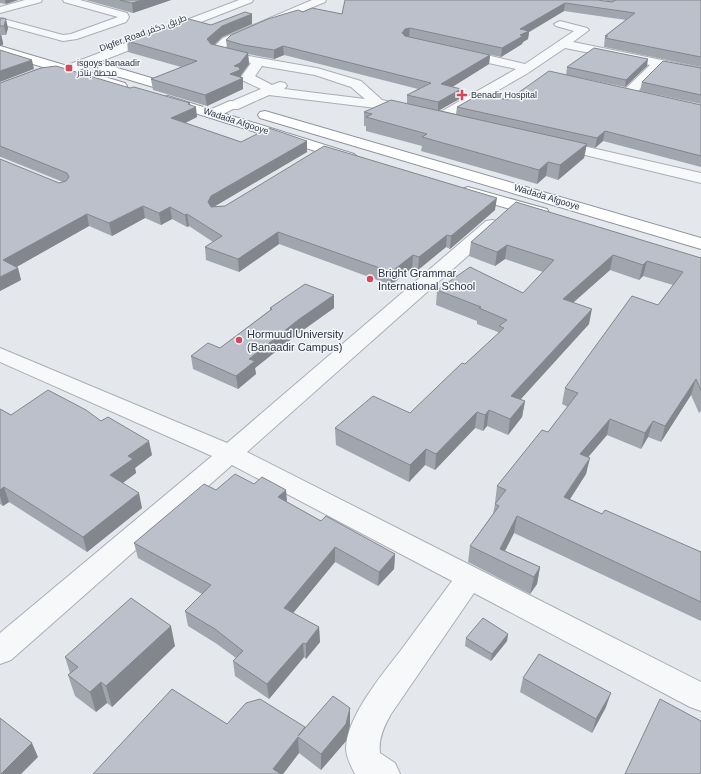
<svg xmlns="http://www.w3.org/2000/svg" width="701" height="774" font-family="Arial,Cairo,sans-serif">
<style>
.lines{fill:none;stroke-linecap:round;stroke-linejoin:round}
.minor-casing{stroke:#a9aeb7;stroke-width:2}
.major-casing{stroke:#a3abb8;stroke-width:2}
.highway-casing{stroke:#8b94a3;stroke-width:2}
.minor{fill:#f7f8fa;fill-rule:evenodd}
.major{fill:#fff;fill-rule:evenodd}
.highway{fill:#fff;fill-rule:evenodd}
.wall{fill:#a1a5ae}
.shaded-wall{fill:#83868d}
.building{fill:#bbc0ca;stroke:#83868d}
.poi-dot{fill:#d1495b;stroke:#f4f6f9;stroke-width:1.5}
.labels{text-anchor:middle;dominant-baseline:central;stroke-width:3;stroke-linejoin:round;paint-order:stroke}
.far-street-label{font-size:9px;fill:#2b3445;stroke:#f4f6f9}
.far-poi-label{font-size:9px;fill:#2b3445;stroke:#f4f6f9;text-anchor:start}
.poi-label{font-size:11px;fill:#2b3445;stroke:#f4f6f9;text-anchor:start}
</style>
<rect width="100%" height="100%" fill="#e4e7ec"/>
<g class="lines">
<defs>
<path id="minor" d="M 25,0 L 42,0 L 41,2 L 0,13 L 0,7 Z
M 63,0 L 80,0 L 127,13 L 129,17 L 126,22 L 77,39 L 63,41 L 0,24 L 0,18 L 63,35 L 71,34 L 118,17 L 64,2 Z
M 239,0 L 253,0 L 252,2 L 71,73 L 43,77 L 0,93 L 0,84 L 37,70 L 65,66 Z
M 312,0 L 326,0 L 325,2 L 231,42 L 224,49 L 243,55 L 317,68 L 361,81 L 382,100 L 416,108 L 418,111 L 416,114 L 411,115 L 384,109 L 269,95 L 238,109 L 228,109 L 226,106 L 228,103 L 261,89 L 242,80 L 241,77 L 251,63 L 212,53 L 210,50 L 223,38 ZM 262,66 L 315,75 L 351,87 L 365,99 L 284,89 L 287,86 L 285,83 L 280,82 L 272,85 L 255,76 Z
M 560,21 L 587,28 L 589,30 L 573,42 L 701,68 L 701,76 L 661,68 L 633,96 L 623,96 L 621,93 L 650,65 L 565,48 L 528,73 L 445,121 L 440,122 L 435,121 L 433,118 L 435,115 L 516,69 L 457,56 L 455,53 L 457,50 L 461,49 L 525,64 L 574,31 L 556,26 L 554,24 Z
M 557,140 L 701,173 L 701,183 L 552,147 L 550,144 L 552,141 Z
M 492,220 L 498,221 L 501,225 L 498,229 L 247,452 L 701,682 L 701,711 L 690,707 L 474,593 L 391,714 C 384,726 378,739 380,753 L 395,763 L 400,774 L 355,774 C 351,766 346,757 346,748 C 347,716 382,675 401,650 C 418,627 435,604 452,581 L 232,465 L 11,660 L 0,664 L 0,633 L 212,456 L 0,362 L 0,348 L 227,443 L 486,221 Z"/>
<path id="major" d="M 230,101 L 235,102 L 237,105 L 235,108 L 217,117 L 212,118 L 207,117 L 205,114 L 207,111 Z"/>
<path id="highway" d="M 0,46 L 125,83 L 127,86 L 125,89 L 115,89 L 0,54 Z
M 104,64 L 185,88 L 187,91 L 185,94 L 180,95 L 100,71 L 98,68 L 100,65 Z
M 168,96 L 354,154 L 357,157 L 354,160 L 349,162 L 344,160 L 163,103 L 161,100 L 163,97 Z
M 265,111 L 701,238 L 701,249 L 260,118 L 258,115 L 260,112 Z
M 468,187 L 547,209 L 549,213 L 547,217 L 541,218 L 462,195 L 460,192 L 462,189 Z"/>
</defs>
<use href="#minor" class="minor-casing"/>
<use href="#major" class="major-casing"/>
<use href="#highway" class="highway-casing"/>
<use href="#minor" class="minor"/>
<use href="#major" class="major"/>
<use href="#highway" class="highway"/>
</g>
<path class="wall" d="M 0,0 L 18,0 L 6,4 L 0,3 Z
M 86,0 L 171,0 L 133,13 Z
M 345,0 L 612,2 L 613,2 L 602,0 L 701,0 L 701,67 L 604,47 L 605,36 L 626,20 L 564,11 L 529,32 L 528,39 L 523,42 L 522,44 L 501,57 L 408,37 L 490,55 L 489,64 L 452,87 L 461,89 L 461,98 L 439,110 L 456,114 L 457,107 L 508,100 L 701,105 L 701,167 L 603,141 L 595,148 L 586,146 L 584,158 L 558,180 L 546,176 L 537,184 L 421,151 L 422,146 L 366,131 L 366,126 L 364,126 L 364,112 L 407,103 L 407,95 L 418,89 L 284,55 L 274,59 L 248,54 L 249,64 L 241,75 L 241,77 L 243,78 L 243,89 L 207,106 L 153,90 L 151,79 L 181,67 L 128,52 L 127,41 L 211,25 L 252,14 L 252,24 L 222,37 L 214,45 L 227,48 L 226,40 L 303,12 L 342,14 Z
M 0,19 L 8,28 L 6,35 L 1,35 L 3,43 L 3,45 L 0,46 Z
M 647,66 L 625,87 L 566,75 L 567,67 Z
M 701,68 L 701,104 L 640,91 L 642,82 Z
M 0,83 L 130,88 L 190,105 L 197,117 L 185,123 L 241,142 L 307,141 L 307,152 L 214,206 L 495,210 L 450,249 L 446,247 L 418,270 L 412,268 L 391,285 L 279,244 L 239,272 L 206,260 L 205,247 L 213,242 L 189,226 L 187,227 L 172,219 L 161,225 L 145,218 L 112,236 L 89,226 L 16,267 L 18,268 L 21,280 L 0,291 L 53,181 L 59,183 L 63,182 L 1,157 L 0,157 Z
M 471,242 L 701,258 L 701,411 L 699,413 L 691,395 L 661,442 L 648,437 L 641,449 L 607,435 L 588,457 L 586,474 L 570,499 L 602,514 L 701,552 L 701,621 L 514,533 L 505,551 L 540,567 L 537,584 L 530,594 L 468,562 L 470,546 L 493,514 L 495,504 L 496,503 L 495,503 L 497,486 L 548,432 L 568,407 L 562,404 L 565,388 L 658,305 L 673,285 L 643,276 L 639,280 L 610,270 L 573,303 L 589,324 L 520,400 L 525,401 L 522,417 L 508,435 L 487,426 L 483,431 L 475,428 L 435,470 L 425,465 L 409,482 L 336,445 L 335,428 L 410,413 L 465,364 L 498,334 L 498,332 L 477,324 L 477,321 L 436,305 L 437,290 L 523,293 L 543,272 L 505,259 L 495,266 L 469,256 Z
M 334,295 L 334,308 L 299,333 L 255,368 L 256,374 L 238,389 L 193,369 L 191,356 L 220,348 L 270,310 L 270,308 Z
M 0,409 L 11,415 L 101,421 L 152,455 L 135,468 L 136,473 L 123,483 L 142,508 L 87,552 L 9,502 L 3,506 L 0,504 Z
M 254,484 L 286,490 L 287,502 L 321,521 L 395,554 L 394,569 L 378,586 L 335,562 L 293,613 L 319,627 L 320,642 L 306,659 L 304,657 L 269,699 L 235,676 L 233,661 L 236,658 L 217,644 L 188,626 L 185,611 L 202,594 L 138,558 L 134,543 L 216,490 Z
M 508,634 L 507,641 L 491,661 L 465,646 L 466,638 Z
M 175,646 L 112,707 L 107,703 L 96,712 L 75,696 L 68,675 L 70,673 L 65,657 Z
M 523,678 L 606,707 L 592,733 L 520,692 Z
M 350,708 L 350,725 L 346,741 L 321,770 L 299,753 L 283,774 L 93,774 L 227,724 L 305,727 L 305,728 Z"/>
<path class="shaded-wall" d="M 5,0 L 18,0 L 6,4 Z
M 142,0 L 171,0 L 133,13 L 132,3 Z
M 565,3 L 564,11 L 529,32 L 528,39 L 523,42 L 522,44 L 501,57 L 502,48 L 520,29 Z
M 252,14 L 252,24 L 222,37 L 209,50 L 207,39 L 222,26 Z
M 6,19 L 8,28 L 6,35 L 4,26 Z
M 410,28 L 409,37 L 405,38 L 402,33 L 405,29 Z
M 1,34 L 3,43 L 3,45 L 0,46 L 0,36 Z
M 283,46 L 284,55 L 274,59 L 274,50 Z
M 248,53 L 249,64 L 241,75 L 241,79 L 243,78 L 243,89 L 207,106 L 205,95 L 230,74 L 234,66 Z
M 490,55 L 489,64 L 441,94 L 441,84 Z
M 648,59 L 647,66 L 625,87 L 626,80 Z
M 32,60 L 34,69 L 0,82 L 0,71 Z
M 461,89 L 461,98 L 438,111 L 438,102 Z
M 190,103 L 190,109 L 196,107 L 197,117 L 173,129 L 171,118 L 188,104 Z
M 605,131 L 603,141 L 595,148 L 597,138 Z
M 307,141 L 307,152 L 212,208 L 208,202 L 211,196 Z
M 587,144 L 584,158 L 558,180 L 560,165 Z
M 548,162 L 546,176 L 537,184 L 539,170 Z
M 497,198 L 495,210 L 450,249 L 451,236 Z
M 143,206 L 145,218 L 112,236 L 109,223 Z
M 170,207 L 172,219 L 161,225 L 159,213 Z
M 87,214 L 89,226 L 6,273 L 3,260 Z
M 187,214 L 189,226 L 187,227 L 185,215 Z
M 278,232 L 279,244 L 239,272 L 238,259 Z
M 447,235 L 446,247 L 418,270 L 419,257 Z
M 507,245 L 505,259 L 495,266 L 497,252 Z
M 413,255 L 412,268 L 391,285 L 391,272 Z
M 613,255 L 610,270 L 560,314 L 563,299 Z
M 647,261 L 643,276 L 639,280 L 643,265 Z
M 18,268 L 21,280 L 0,291 L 0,277 Z
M 334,295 L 334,308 L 299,333 L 255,368 L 256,374 L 238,389 L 236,376 L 249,359 L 298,320 Z
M 592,309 L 589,324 L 509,412 L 511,396 Z
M 696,379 L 691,395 L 661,442 L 665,426 Z
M 525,401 L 522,417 L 508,435 L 510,419 Z
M 489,410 L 487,426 L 483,431 L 485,415 Z
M 477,412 L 475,428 L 435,470 L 436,454 Z
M 610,419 L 607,435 L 577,470 L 580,454 Z
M 653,421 L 648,437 L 641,449 L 645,433 Z
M 149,441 L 152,455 L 135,468 L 136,473 L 113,490 L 110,475 L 128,456 Z
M 426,449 L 425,465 L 409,482 L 410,465 Z
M 590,458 L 586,474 L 561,513 L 564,497 Z
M 4,487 L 9,502 L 3,506 L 0,496 L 0,490 Z
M 286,490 L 287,505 L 278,497 Z
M 139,493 L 142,508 L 87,552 L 83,537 Z
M 517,516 L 514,533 L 500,560 L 500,549 Z
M 335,547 L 335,562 L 285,623 L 284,608 Z
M 395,554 L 394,569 L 378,586 L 379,572 Z
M 540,567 L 537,584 L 530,594 L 534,577 Z
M 171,626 L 175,646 L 112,707 L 106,686 Z
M 319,627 L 320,642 L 306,659 L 306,644 Z
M 508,634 L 507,641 L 491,661 L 492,654 Z
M 303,643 L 304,657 L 269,699 L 267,684 Z
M 101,682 L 107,703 L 96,712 L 90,692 Z
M 611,693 L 606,707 L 592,733 L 596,719 Z
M 350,708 L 350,725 L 346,741 L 321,770 L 321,754 Z
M 298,737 L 299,753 L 283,774 L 274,774 L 273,769 Z
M 32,743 L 38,757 L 21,774 L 1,774 Z"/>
<path class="building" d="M 120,0 L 142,0 L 132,3 Z
M 345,0 L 597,0 L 612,2 L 616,0 L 701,0 L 701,57 L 605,38 L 608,36 L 605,36 L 635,13 L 565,3 L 520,29 L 529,31 L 520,35 L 523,36 L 502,48 L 410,28 L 405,29 L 402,33 L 405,36 L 490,55 L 441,84 L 461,89 L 438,102 L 407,95 L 431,83 L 283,46 L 274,50 L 243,45 L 226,40 L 231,35 L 268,19 L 298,10 L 303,12 L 312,8 L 342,14 Z
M 245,12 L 252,14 L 222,26 L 207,39 L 211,44 L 248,53 L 240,63 L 234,66 L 239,67 L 240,70 L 230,74 L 243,78 L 205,95 L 151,79 L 197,61 L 127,41 L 189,19 L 211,25 Z
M 3,18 L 6,19 L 4,26 L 0,26 L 0,19 Z
M 594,48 L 648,59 L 626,80 L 567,67 Z
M 0,50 L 32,60 L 0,71 Z
M 663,61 L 701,68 L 701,95 L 642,82 Z
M 56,66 L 130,88 L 134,87 L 190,103 L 188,104 L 196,107 L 171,118 L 241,142 L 269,128 L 307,141 L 211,196 L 208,202 L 211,207 L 225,206 L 324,146 L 497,198 L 451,236 L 447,235 L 419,257 L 413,255 L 391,272 L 278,232 L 238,259 L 205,247 L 222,236 L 187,214 L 185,215 L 170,207 L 159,213 L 143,206 L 109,223 L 87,214 L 3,260 L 18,268 L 0,277 L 0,159 L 59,183 L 66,181 L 69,177 L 67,173 L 0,146 L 0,83 L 41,68 Z
M 549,71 L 701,105 L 701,156 L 605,131 L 597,138 L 457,107 L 480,94 L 508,100 Z
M 391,100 L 587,144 L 560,165 L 548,162 L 539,170 L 422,137 L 427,134 L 366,117 L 372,114 L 364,112 Z
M 516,202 L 701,258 L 701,390 L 696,379 L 665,426 L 653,421 L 645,433 L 610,419 L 580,454 L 590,458 L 564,497 L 602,514 L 605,510 L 701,552 L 701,602 L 517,516 L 500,549 L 540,567 L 534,577 L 470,546 L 499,506 L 495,504 L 506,490 L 497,486 L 542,430 L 548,432 L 578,393 L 565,388 L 632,296 L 658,305 L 683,272 L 647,261 L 643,265 L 613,255 L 563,299 L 592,309 L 511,396 L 525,401 L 510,419 L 489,410 L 485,415 L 477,412 L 436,454 L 426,449 L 410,465 L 335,428 L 373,396 L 410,413 L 462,363 L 465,364 L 504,328 L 499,326 L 507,320 L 479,308 L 481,307 L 437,290 L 470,267 L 523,293 L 554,260 L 507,245 L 497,252 L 471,242 Z
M 305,284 L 334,295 L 298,320 L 249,359 L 255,361 L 236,376 L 191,356 L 208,343 L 220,348 L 272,309 L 270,308 Z
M 48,390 L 86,410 L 101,421 L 108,417 L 149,441 L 128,456 L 133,459 L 110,475 L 139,493 L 83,537 L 4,487 L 0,490 L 0,409 L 11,415 Z
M 235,474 L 254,484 L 262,477 L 286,490 L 278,497 L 321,521 L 326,516 L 395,554 L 379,572 L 335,547 L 284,608 L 319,627 L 306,644 L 303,643 L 267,684 L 233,661 L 243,651 L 215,629 L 185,611 L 211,585 L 134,543 L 204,484 L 216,490 Z
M 131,598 L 171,626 L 106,686 L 101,682 L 90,692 L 68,675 L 78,667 L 65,657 Z
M 483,618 L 508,634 L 492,654 L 466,638 Z
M 539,654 L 611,693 L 596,719 L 523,678 Z
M 172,689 L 227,724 L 246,703 L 260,699 L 305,727 L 298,736 L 333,696 L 350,708 L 346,724 L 321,754 L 298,737 L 273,769 L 281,774 L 93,774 Z
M 660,699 L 701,721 L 701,771 L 700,774 L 625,774 Z
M 0,718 L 32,743 L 1,774 L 0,774 Z"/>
<g class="poi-dot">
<rect x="65" y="64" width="8" height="8" rx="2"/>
<path d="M460 89h4v4h4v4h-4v4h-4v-4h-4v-4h4z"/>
<circle cx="370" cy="279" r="4"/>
<circle cx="239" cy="340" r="4"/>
</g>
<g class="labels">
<g class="far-street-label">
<text transform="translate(143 33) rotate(-20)">Digfer Road طريق دكفر</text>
<text transform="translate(236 121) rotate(18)">Wadada Afgooye</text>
<text transform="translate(547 197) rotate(17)">Wadada Afgooye</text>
</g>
<g class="far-poi-label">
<text x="77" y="63">isgoys banaadir<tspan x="77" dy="10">محطة بنادر</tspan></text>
<text x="471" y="95">Benadir Hospital</text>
</g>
<g class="poi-label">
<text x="378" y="273">Bright Grammar<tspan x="378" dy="13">International School</tspan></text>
<text x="247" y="334">Hormuud University<tspan x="247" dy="13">(Banaadir Campus)</tspan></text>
</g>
</g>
</svg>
